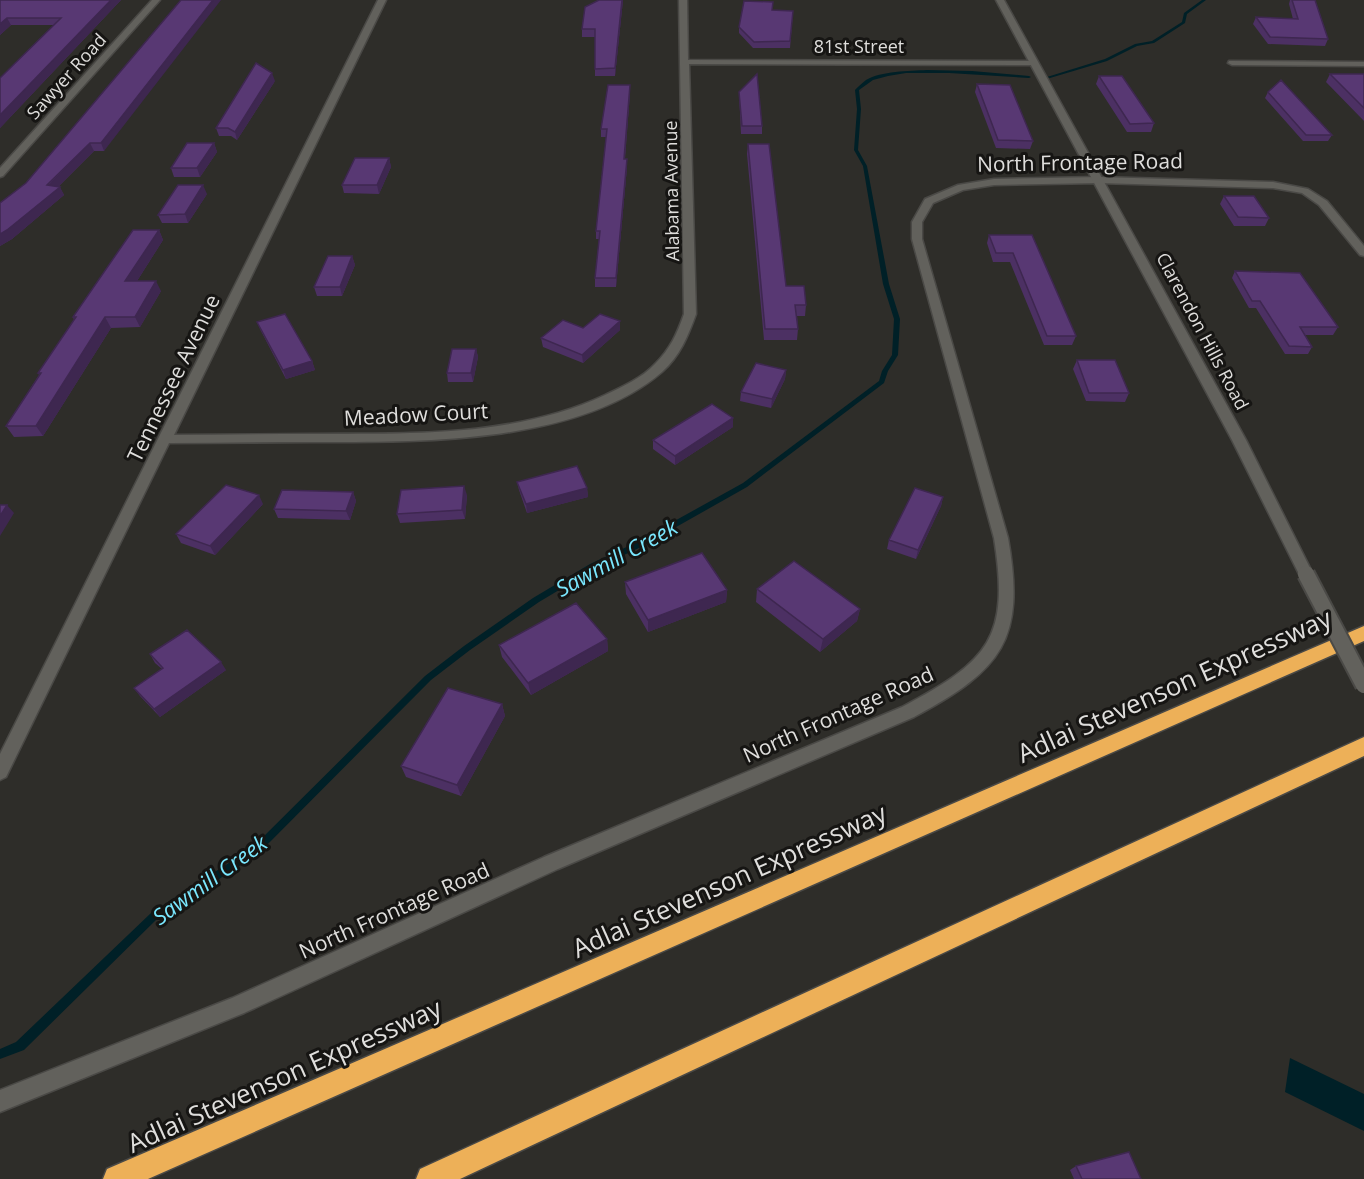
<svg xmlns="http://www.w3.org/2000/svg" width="1364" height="1179" font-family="'Open Sans',sans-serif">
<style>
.water{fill:#002027}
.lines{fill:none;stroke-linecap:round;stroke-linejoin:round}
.stream{fill:#002027;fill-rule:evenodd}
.minor-casing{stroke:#4a4946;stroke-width:3}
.tertiary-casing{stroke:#4a4946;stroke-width:3}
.motorway-casing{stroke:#4a4946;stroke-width:3}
.minor{fill:#62615c;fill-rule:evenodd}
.tertiary{fill:#62615c;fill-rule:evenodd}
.motorway{fill:#edb058;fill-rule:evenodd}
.tertiary-bridge-casing{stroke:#4a4946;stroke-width:20;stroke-linecap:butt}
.tertiary-bridge{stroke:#62615c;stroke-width:16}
.wall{fill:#4c3063}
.shaded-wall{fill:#3e2750}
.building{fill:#583873;stroke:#3e2750;stroke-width:1.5}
.labels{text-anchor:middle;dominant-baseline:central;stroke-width:6;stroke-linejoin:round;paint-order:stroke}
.far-street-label{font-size:18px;fill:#dfdedc;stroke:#161513}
.street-label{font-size:21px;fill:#dfdedc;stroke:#161513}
.water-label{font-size:22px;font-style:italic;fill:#7ae7fe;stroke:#161513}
.near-street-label{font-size:26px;fill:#dfdedc;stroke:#161513}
</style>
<rect width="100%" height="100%" fill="#2e2d29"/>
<path class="water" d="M 1290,1058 L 1364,1094 L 1364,1131 L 1285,1092 Z"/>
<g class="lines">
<path class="stream" d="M 1202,0 L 1206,0 L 1187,14 L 1185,23 L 1154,43 L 1137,46 L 1107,61 L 1050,78 L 1047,77 L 1105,59 L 1135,44 L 1152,41 L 1182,22 L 1184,13 Z
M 927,70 L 972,71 L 1029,76 L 1031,77 L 1029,78 L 949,73 L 906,73 L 888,76 L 873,80 L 859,90 L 861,109 L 858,150 L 867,166 L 889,284 L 900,319 L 898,355 L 888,371 L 884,383 L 747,487 L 639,548 L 596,568 L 539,602 L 470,650 L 431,680 L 258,854 L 157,919 L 24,1050 L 0,1059 L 0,1049 L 16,1042 L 151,913 L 252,848 L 425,676 L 464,646 L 533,598 L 590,564 L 633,544 L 743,483 L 879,381 L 882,371 L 892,355 L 894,319 L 883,284 L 863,166 L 854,150 L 857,109 L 855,90 C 858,87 862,83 866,80 C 881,71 909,71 927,70 Z"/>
<defs>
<path id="minor" d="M 152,0 L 160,0 L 3,176 L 0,177 L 0,168 Z
M 378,0 L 386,0 L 174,435 C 219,435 264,434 310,434 C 408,433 513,438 605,395 C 622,387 642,378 655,364 C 670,349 677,334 684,314 L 679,0 L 687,0 L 688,60 L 1033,61 L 1037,63 L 1033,65 L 689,64 L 696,314 C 688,336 680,356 662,372 C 577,445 416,442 311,442 C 263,442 216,443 169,443 L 6,777 L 0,780 L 0,754 Z
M 1229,61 L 1364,62 L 1364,66 L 1232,65 L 1228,63 Z
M 1099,177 L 1273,182 L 1308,189 L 1327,201 L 1364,246 L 1364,256 L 1360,255 L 1319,205 L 1302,193 L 1273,188 L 1099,183 L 994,185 L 963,190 L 933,203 L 922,222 L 922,239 L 1008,538 C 1026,640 1002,670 914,717 L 558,869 L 244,1013 L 0,1112 L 0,1090 L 232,998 L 544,857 L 902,707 C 989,661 1010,638 994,538 L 912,239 L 912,222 L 925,199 L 958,185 L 994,179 Z"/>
<path id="tertiary" d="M 996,0 L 1004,0 L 1246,440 L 1313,574 L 1311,578 L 1301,578 L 1232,440 Z"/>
<path id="motorway" d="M 1364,626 L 1364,641 L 148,1179 L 103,1179 L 107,1169 Z
M 1364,737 L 1364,756 L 460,1179 L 416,1179 L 420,1169 Z"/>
</defs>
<use href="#minor" class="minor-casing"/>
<use href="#tertiary" class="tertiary-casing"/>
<use href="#motorway" class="motorway-casing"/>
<use href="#minor" class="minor"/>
<use href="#tertiary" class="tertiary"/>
<use href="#motorway" class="motorway"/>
<defs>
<path id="tertiary-bridge" d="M 1306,574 L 1364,685"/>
</defs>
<use href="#tertiary-bridge" class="tertiary-bridge-casing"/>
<use href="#tertiary-bridge" class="tertiary-bridge"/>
</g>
<path class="wall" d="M 0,0 L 121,0 L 0,128 L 0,78 L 54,25 L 11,25 L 0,35 Z
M 181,0 L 104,151 L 94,151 L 59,186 L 64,195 L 12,239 L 0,246 L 0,203 L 26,183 Z
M 623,0 L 615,76 L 595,76 L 595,37 L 582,37 L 582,29 Z
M 1290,0 L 1315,0 L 1328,39 L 1325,46 L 1268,44 L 1253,24 L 1256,17 L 1293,19 L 1289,4 Z
M 773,10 L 793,11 L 790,48 L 753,48 L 739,33 L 739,27 Z
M 1330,74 L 1364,74 L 1364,121 L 1326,82 Z
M 1099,76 L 1154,123 L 1151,132 L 1127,132 L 1096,84 Z
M 275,81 L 237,140 L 231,136 L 219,136 L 216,128 Z
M 977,84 L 1033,141 L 1030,149 L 996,148 L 975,92 Z
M 739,92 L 762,126 L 762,134 L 741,134 Z
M 1268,92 L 1332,135 L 1328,141 L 1303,141 L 1265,98 Z
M 630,93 L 625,159 L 627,167 L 616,287 L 595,287 L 595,278 L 599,239 L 596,239 L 596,231 L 606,137 L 601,137 L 601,129 Z
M 214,143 L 217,152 L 200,177 L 174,177 L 171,168 Z
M 748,144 L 786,286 L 806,305 L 805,316 L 797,316 L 798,329 L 797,340 L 764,340 L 747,154 Z
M 389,158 L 391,167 L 379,194 L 344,193 L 342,185 Z
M 207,194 L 188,223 L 162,223 L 158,215 Z
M 1224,196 L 1269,218 L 1265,226 L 1234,226 L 1220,204 Z
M 159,230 L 163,240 L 137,281 L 161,291 L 140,327 L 111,328 L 43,436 L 14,437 L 6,426 L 39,375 L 38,373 L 74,320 L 73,317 Z
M 989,235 L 1032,235 L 1076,336 L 1072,345 L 1044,345 L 1010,262 L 993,262 L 987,243 Z
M 352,256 L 355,265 L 342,296 L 317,296 L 314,287 Z
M 1235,271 L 1338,327 L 1333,335 L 1304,335 L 1312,347 L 1308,354 L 1285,354 L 1256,308 L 1249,308 L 1232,278 Z
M 620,321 L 620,330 L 583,363 L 543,347 L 541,338 L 583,328 Z
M 257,322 L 312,361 L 315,370 L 286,379 L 261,331 Z
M 476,349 L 478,357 L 473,382 L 448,382 L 447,373 Z
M 1077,360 L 1129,393 L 1125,402 L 1086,401 L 1073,369 Z
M 786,370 L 785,379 L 771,408 L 740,401 L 741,392 Z
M 733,427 L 675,465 L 653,449 L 653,440 Z
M 517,482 L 587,488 L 588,497 L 527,513 L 519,490 Z
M 353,492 L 356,501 L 350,520 L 278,518 L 274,509 Z
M 467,495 L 465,519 L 400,523 L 397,514 Z
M 943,497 L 941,506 L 916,559 L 887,549 L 889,540 Z
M 263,504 L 215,555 L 181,543 L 176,534 Z
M 625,582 L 727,590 L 726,602 L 648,632 L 626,594 Z
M 757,589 L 860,609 L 857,621 L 820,652 L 756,602 Z
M 607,639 L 608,651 L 531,695 L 502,657 L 499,645 Z
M 150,654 L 226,670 L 160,717 L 140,696 L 134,688 L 162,669 L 155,663 Z
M 502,704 L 505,716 L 461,796 L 406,777 L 401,766 Z
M 1076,1166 L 1141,1179 L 1074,1179 L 1070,1170 Z"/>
<path class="shaded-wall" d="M 111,0 L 121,0 L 0,128 L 0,115 Z
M 213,0 L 221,0 L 104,151 L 101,143 Z
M 622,0 L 623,0 L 615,76 L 615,68 Z
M 7,18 L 11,25 L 0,35 L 0,24 Z
M 272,73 L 275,81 L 237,140 L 235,132 Z
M 630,85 L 630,93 L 624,167 L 624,159 Z
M 90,143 L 94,151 L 54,191 L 60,187 L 64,195 L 12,239 L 0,246 L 0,234 Z
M 214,143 L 217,152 L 200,177 L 197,168 Z
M 389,158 L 391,167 L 379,194 L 377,185 Z
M 627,159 L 627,167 L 616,287 L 616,278 Z
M 203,185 L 207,194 L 188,223 L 185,214 Z
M 159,230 L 163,240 L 130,292 L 125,281 Z
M 352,256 L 355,265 L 342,296 L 340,287 Z
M 156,281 L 161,291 L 140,327 L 135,317 Z
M 105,317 L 111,328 L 43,436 L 36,426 Z
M 620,321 L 620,330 L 583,363 L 582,355 Z
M 476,349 L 478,357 L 473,382 L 471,373 Z
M 312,361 L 315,370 L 286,379 L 283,370 Z
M 786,370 L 785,379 L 771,408 L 772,399 Z
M 733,418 L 733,427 L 675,465 L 675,456 Z
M 464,486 L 467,495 L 465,519 L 462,510 Z
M 587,488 L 588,497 L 527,513 L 526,504 Z
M 353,492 L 356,501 L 350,520 L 346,511 Z
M 259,495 L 263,504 L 215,555 L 210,546 Z
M 943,497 L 941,506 L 916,559 L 918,550 Z
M 7,505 L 14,513 L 0,536 L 0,516 Z
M 727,590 L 726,602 L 648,632 L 648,620 Z
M 860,609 L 857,621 L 820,652 L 823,639 Z
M 607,639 L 608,651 L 531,695 L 528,683 Z
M 221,662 L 226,670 L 160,717 L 154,709 Z
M 502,704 L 505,716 L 461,796 L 457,785 Z"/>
<path class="building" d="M 0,0 L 111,0 L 0,115 L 0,78 L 61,18 L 7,18 L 0,24 Z
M 181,0 L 213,0 L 101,143 L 90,143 L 47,185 L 60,187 L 7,230 L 0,234 L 0,203 L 26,183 Z
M 599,0 L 622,0 L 615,68 L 595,69 L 595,29 L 582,29 L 585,7 Z
M 1292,0 L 1315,0 L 1328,39 L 1270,37 L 1256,17 L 1298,19 Z
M 744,1 L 773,2 L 772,10 L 793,11 L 790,41 L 754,42 L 739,27 Z
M 256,63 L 272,73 L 235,132 L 228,128 L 216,128 Z
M 757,74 L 762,126 L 742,126 L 739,92 Z
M 1330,74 L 1364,74 L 1364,108 Z
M 1099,76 L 1122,76 L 1154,123 L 1130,124 Z
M 1281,80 L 1332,135 L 1306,135 L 1268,92 Z
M 977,84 L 1010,85 L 1033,141 L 998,140 Z
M 608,85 L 630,85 L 624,159 L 627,159 L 616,278 L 595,278 L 600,231 L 596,231 L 607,129 L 601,129 Z
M 187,143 L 214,143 L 197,168 L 171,168 Z
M 748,144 L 769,144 L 786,286 L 804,286 L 806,305 L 795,305 L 798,329 L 765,329 Z
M 355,158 L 389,158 L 377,185 L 342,185 Z
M 178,185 L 203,185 L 185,214 L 158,215 Z
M 1224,196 L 1254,196 L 1269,218 L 1238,217 Z
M 133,230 L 159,230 L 125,281 L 156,281 L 135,317 L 105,317 L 36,426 L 6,426 L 41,373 L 38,373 L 76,317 L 73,317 Z
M 989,235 L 1032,235 L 1076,336 L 1047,336 L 1013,253 L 996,253 Z
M 328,256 L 352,256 L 340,287 L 314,287 Z
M 1235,271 L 1300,273 L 1338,327 L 1300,327 L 1312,347 L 1289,346 L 1260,301 L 1252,301 Z
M 285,314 L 312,361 L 283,370 L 257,322 Z
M 600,314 L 620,321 L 582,355 L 541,338 L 563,320 L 583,328 Z
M 452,349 L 476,349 L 471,373 L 447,373 Z
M 1077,360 L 1115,360 L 1129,393 L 1089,393 Z
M 756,363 L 786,370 L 772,399 L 741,392 Z
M 712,404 L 733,418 L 675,456 L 653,440 Z
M 577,466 L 587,488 L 526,504 L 517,482 Z
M 226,485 L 259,495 L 210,546 L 176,534 Z
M 464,486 L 462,510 L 397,514 L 401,490 Z
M 915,488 L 943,497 L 918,550 L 889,540 Z
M 282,490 L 353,492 L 346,511 L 274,509 Z
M 0,505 L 7,505 L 0,516 Z
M 702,553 L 727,590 L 648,620 L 625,582 Z
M 794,561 L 860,609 L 823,639 L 757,589 Z
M 576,603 L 607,639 L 528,683 L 499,645 Z
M 187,630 L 221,662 L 154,709 L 134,688 L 163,668 L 150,654 Z
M 448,688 L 502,704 L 457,785 L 401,766 Z
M 1129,1152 L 1141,1179 L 1082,1179 L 1076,1166 Z"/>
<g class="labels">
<g class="far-street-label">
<text x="859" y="46">81st Street</text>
<text transform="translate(66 76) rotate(-48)">Sawyer Road</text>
<text transform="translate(671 191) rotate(-91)">Alabama Avenue</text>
<text transform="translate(1203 331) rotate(62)">Clarendon Hills Road</text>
</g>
<g class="street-label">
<text transform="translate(1080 162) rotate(-1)">North Frontage Road</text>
<text transform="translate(173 378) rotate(-64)">Tennessee Avenue</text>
<text transform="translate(416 414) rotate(-3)">Meadow Court</text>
<text transform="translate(838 714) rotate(-24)">North Frontage Road</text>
<text transform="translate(394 910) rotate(-24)">North Frontage Road</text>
</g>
<g class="water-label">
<text transform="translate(616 557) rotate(-29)">Sawmill Creek</text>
<text transform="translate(209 879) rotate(-36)">Sawmill Creek</text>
</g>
<g class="near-street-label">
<text transform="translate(1174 685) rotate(-24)">Adlai Stevenson Expressway</text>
<text transform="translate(729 880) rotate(-24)">Adlai Stevenson Expressway</text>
<text transform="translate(284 1075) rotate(-24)">Adlai Stevenson Expressway</text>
</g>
</g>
</svg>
